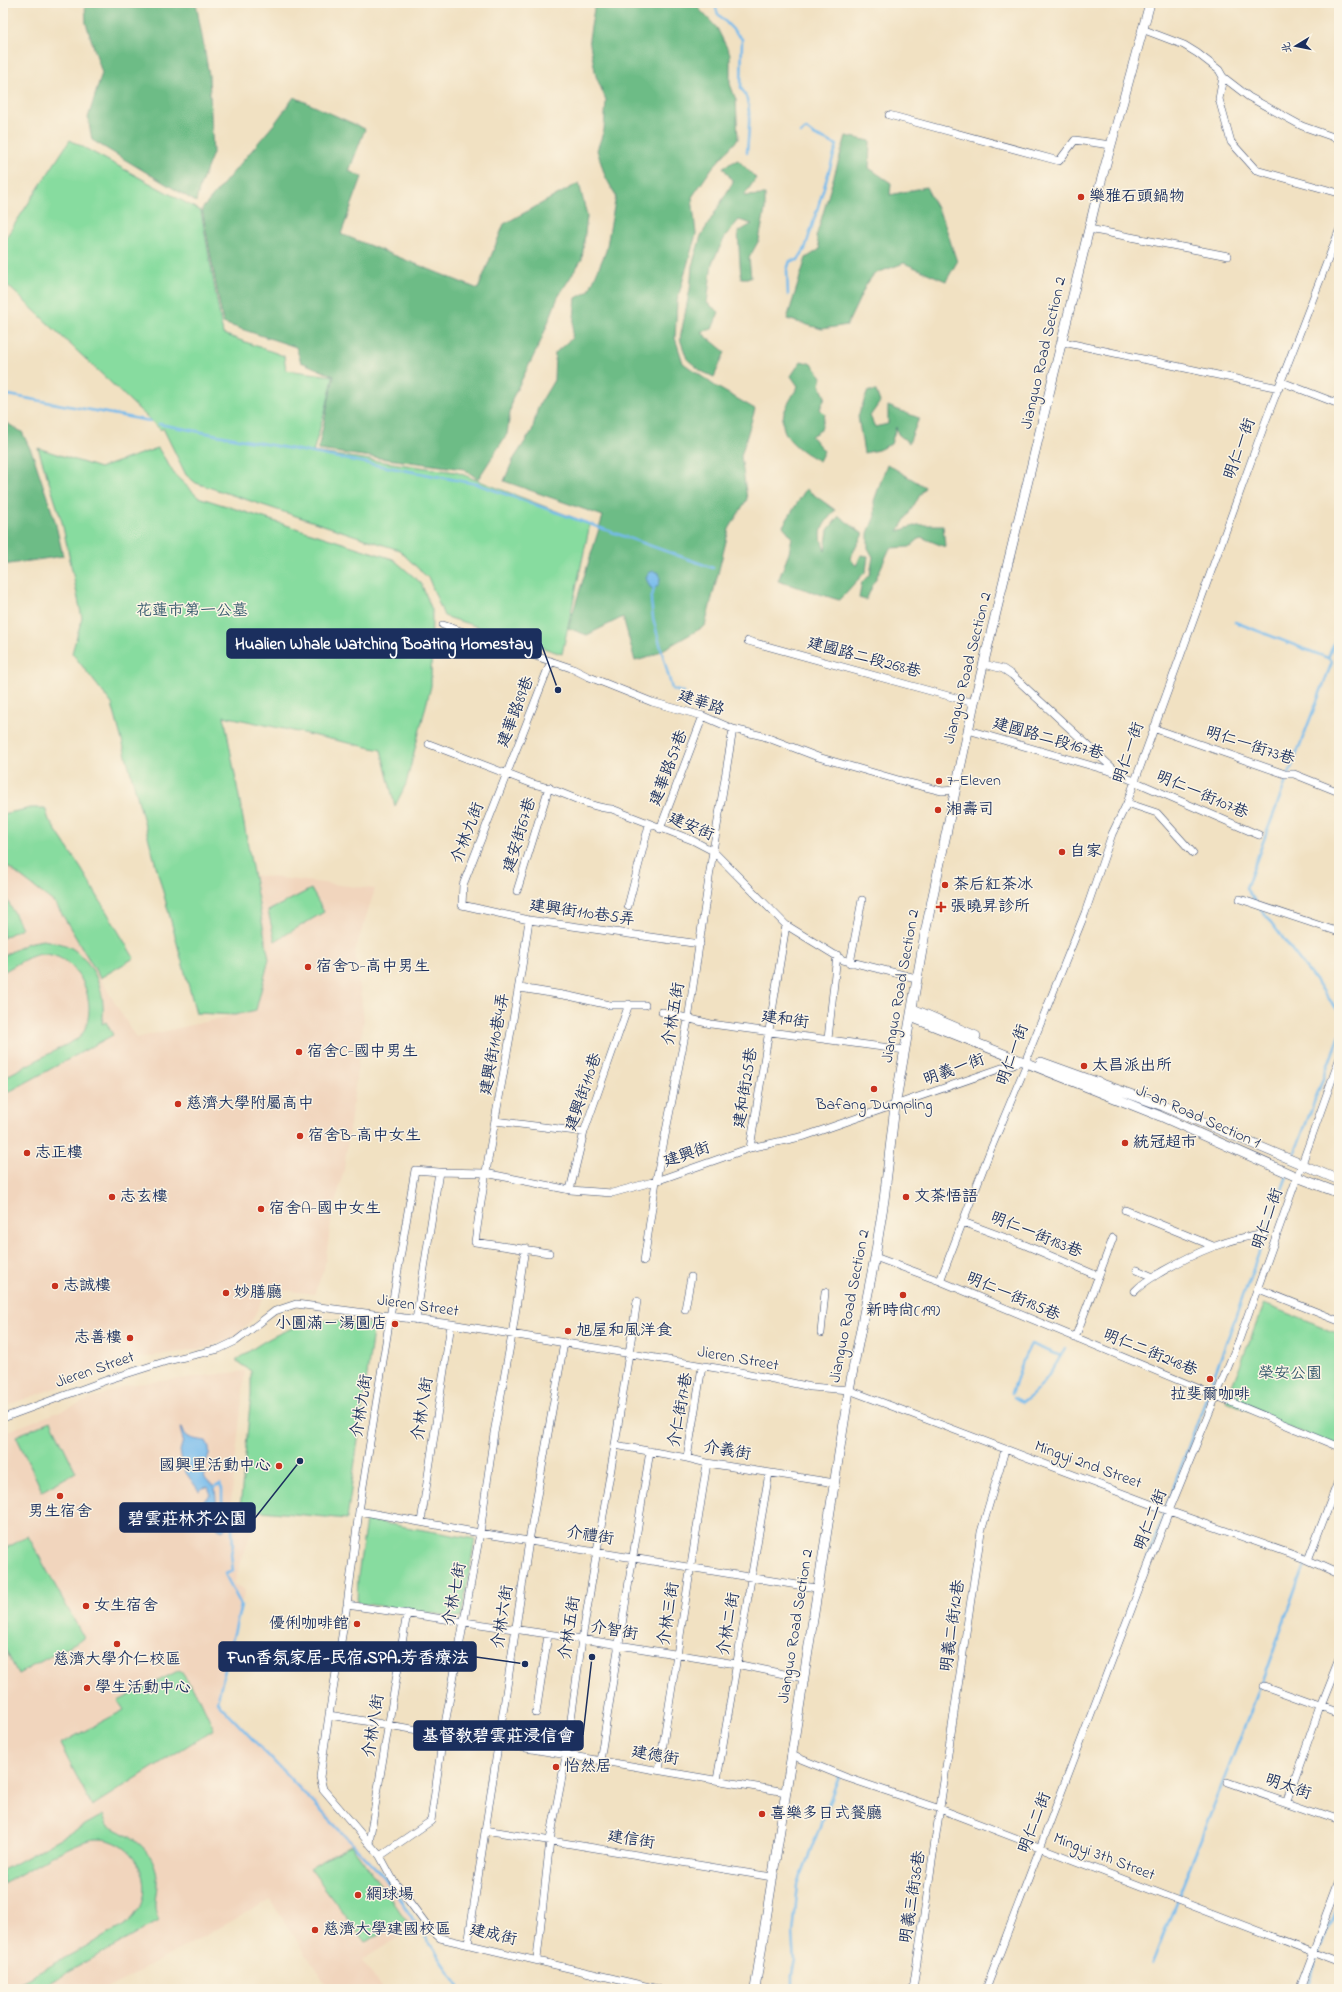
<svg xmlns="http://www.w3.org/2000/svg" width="1342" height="1992" font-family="'Indie Flower','LXGW WenKai TC',sans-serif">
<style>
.built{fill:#f1d5bd}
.green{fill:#87dc9f;stroke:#51867e}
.forest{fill:#6dbc86;stroke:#447672}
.water{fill:#76bbed;stroke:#4875a6}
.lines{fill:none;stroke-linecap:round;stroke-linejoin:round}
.stream{stroke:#76bbed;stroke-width:2.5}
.minor-casing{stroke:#3b4a6d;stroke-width:8}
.tertiary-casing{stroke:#3b4a6d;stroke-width:10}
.minor{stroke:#fff;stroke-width:7}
.tertiary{stroke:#fff;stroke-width:9}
.poi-dot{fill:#c8321e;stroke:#fcf5e5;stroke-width:1.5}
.labels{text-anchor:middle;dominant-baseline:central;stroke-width:3;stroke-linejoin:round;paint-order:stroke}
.poi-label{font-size:16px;fill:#1b2f5e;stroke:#fcf5e5;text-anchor:start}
.street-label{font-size:16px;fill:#1b2f5e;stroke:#fcf5e5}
.park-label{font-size:16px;fill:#365a6e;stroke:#fcf5e5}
.leader{fill:none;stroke:#1b2f5e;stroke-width:1.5}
.callout-dot{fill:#1b2f5e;stroke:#fcf5e5;stroke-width:1.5}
.callout{fill:#1b2f5e;stroke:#1b2f5e;stroke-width:1.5}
.callout-label{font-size:17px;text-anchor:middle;font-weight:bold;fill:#fff}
</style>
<rect width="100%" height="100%" fill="#fcf5e5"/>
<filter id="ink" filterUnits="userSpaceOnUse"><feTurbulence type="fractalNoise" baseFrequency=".025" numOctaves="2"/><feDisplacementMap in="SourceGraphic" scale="8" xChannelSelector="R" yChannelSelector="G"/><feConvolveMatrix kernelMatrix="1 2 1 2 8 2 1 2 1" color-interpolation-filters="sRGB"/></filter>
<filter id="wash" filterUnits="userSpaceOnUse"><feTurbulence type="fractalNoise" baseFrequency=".012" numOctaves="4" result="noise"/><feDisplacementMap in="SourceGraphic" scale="16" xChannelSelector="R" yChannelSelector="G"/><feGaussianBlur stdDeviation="0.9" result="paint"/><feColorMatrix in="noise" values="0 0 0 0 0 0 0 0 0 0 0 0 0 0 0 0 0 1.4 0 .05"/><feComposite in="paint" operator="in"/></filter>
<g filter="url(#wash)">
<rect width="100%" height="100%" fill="#f1e1c2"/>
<path class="built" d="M 3,863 L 56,904 L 136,1038 L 256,1010 L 269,959 L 254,875 L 375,889 L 355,951 L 364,1019 L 344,1169 L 332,1216 L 324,1269 L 314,1294 L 274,1289 L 264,1297 L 252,1320 L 233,1338 L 207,1348 L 138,1358 L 3,1407 Z
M 245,1371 L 231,1502 L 260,1504 L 234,1584 L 245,1590 L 216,1699 L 326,1812 L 377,1867 L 417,1926 L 362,1960 L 382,1989 L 329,1989 L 270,1900 L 107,1989 L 3,1989 L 3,1433 L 128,1385 Z"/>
<path class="green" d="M 70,140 L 201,211 L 223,334 L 284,356 L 286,370 L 333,376 C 329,402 320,427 313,452 L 456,472 L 590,524 L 562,654 L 444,616 L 429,579 L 399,550 L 196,483 L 186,475 L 163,428 L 161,430 L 3,281 L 3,242 Z
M 38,448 L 100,468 L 158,448 L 175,475 L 198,497 L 393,559 L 421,583 L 432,610 L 431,686 L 406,784 L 395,806 L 381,750 L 224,716 L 269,959 L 256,1010 L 235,1015 L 196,1013 L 112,704 L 72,653 L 82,618 L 62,522 Z
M 31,808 L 45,808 L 49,820 L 82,870 L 134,958 L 100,978 L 56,904 L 3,863 L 3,814 Z
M 311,889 L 324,912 L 275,941 L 268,911 Z
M 3,892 L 22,928 L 3,938 Z
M 43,940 C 53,942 64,943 73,949 C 97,966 107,996 102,1024 L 106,1022 L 113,1035 L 3,1095 L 3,1078 L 79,1038 C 102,1011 83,957 45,954 C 31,953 15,966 3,972 L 3,956 L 28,943 Z
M 1264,1304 L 1339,1334 L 1339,1449 L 1226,1401 Z
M 328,1320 L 374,1324 L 347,1519 L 240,1509 L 251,1394 L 251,1371 L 236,1361 C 264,1339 292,1324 328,1320 Z
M 51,1421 L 76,1472 L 42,1491 L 16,1436 Z
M 366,1520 L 475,1539 L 461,1618 L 418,1611 L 357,1603 L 358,1576 Z
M 28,1536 L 84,1638 L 18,1674 L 3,1645 L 3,1550 Z
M 180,1670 L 200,1699 L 214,1729 L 92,1806 L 60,1744 L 124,1710 L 118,1701 Z
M 103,1815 L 107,1825 C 133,1837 159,1851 157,1885 C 156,1900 152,1906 159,1921 L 38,1989 L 3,1989 L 3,1987 L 23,1981 L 123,1926 C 162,1901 142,1838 96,1839 C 74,1840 24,1873 3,1884 L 3,1870 Z
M 351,1845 L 407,1921 L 365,1942 L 310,1868 Z"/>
<path class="forest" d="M 85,3 L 196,3 L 209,75 L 213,153 L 200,186 L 196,202 L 92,140 L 88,118 L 102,73 L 86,23 Z
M 595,3 L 699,3 L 699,9 L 717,28 L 730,54 L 730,84 L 736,100 L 738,139 L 712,168 L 692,197 L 696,234 L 677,301 L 675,338 L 683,363 L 715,386 L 755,409 L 741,456 L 747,499 L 729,529 L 705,626 L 650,657 L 635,661 L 623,617 L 587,635 L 568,628 L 603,516 L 504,481 L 513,460 L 532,431 L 538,407 L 554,380 L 555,353 L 572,338 L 576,298 L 589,291 L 606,251 L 616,196 L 605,176 L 597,150 L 604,130 L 606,100 L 596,76 L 589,39 Z
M 294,97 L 365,129 L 349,171 L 362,177 L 341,234 L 478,289 L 504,224 L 579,183 L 587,216 L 582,259 L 558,297 L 540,343 L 512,399 L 507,434 L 478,479 L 464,469 L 318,450 L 334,376 L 301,362 L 296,347 L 223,323 L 202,209 L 275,123 Z
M 846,136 L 870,141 L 869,168 L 891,183 L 890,195 L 926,187 L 944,222 L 957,262 L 946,281 L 904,263 L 874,274 L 866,285 L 847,325 L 822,329 L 787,319 L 806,258 L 820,249 L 816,237 Z
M 738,160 L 756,178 L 744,196 L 765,195 L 765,210 L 759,240 L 749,258 L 751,278 L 741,278 L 738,232 L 752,224 L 739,220 L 726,235 L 712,263 L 707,303 L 719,312 L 712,329 L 701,332 L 725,352 L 714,377 L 701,371 L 687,359 L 680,339 L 690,289 L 692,266 L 701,236 L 733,182 L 723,167 Z
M 801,361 L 812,364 L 822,377 L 820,385 L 825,397 L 820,409 L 825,414 L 821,430 L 811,436 L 824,451 L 819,461 C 803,452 780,439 783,418 C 784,408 793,396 798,386 L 791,376 Z
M 868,391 L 876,391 L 880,402 L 870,416 L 875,427 L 888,424 L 888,406 L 919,418 L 909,443 L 898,434 L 896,427 L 891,444 L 878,450 L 864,453 L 858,416 Z
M 3,421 L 22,432 L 33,455 L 55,521 L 63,556 L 3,565 Z
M 887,464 L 925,487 L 898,531 L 917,525 L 943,525 L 945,547 L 921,537 L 910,547 L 890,548 L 866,600 L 859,598 L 862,582 L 870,574 L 873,557 L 868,548 L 868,533 L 875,516 L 874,501 Z
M 806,489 L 835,510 C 822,527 817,530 825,551 L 828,530 L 839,516 L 863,534 L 850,558 L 856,566 L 861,555 L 868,556 L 866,571 L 839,600 L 778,581 L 789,553 L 792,537 L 783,526 Z"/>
<path class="water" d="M 653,571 L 659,573 C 661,580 660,586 653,589 L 650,587 L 646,578 L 649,573 Z
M 180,1428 L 182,1428 C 186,1440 195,1439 206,1441 C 217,1458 197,1463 205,1478 C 207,1482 212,1485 215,1487 L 217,1511 L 223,1517 L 226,1527 L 223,1531 L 218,1529 C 215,1519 203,1511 203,1501 L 211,1495 L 208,1487 L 203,1488 L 199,1491 L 184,1470 L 180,1451 L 183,1440 Z"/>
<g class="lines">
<path class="stream" d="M 714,3 L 718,14 L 742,39 L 741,88 C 754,103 748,133 747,153
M 788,295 L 787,270 L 790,261 L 798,260 L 805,249 L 837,145 L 814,135 L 806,129 L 801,133
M 3,394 L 150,421
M 159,424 L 477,484 L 713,568
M 654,588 L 651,601 L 653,618 L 672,689 L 684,693
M 1235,622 L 1328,658
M 1256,902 L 1246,889 C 1273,813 1303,738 1332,662 L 1328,658 L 1339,630
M 1260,908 L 1339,1012
M 1293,1158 L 1339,1036
M 1012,1393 L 1024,1358 L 1031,1344 L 1061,1356
M 1014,1397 L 1022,1402 C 1038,1395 1057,1364 1065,1348
M 1337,1479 L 1339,1473
M 215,1487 L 220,1484 L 222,1489 L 222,1502 L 231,1516 L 233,1544 L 231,1554 L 233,1571 L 225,1574 L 241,1605 L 217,1702 L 385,1878 L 461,1989
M 1147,1560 L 1287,1176
M 1152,1964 L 1260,1687 L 1306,1560
M 792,1989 L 792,1975 L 795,1961 L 793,1934 L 798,1884 L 839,1776
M 1306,1989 L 1339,1903"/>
</g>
</g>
<g filter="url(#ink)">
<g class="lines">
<defs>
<path id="minor" d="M 1142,29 L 1184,45 L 1197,53 L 1219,70 L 1223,77 L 1249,97 L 1302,126 L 1339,139
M 1223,77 L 1219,99 L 1231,142 L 1256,170 L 1339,193
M 889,115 L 1059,161 L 1075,140 L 1111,145
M 1089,229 L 1228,256
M 1063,342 L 1279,388
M 1282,382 L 1339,404
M 443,625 L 571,668 L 587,676 L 652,702 L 703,716 L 733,729 L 763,736 L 818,757 L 909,783 L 942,791 L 955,790
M 748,641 L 974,703
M 551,661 L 463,885 L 462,905 L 529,920 L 700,944
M 984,664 L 1003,669 L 1012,675 L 1120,775 L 1259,835
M 1153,728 L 1285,774 L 1294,774 L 1339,792
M 968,730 L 1120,774
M 429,744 L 533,784 C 560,789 585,807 612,809 L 692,840 L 713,851 L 786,925 L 843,960 L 916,978
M 1127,803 L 1157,813 L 1193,853
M 660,829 L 703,716
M 517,891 L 549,787
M 1240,899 L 1339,932
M 628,906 L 649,825
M 529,920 C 514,1028 490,1134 475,1242 L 549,1253
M 850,963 L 862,900
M 520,988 L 569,996 L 609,1005 L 645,1005
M 662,1012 L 711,1024 L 905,1050
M 828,1039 L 837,955
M 495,1121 L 584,1132
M 750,1148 L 786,925
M 570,1190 L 584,1132 L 629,1004
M 1125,1210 L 1213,1246
M 963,1222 L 1025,1245 L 1098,1276
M 875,1257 L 940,1281 L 1339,1447
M 644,1261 L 656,1181 L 688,1020 L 713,851 L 733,729
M 1137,1270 L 1153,1277
M 940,1281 L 990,1151 L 1027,1063 L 1027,1057 L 1085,913 L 1112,834 L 1127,803 L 1266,420 L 1339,231
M 1259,1289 L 1339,1321
M 1135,1291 C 1143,1282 1153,1277 1163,1271 C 1198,1251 1225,1240 1265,1233
M 685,1309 L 691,1277
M 416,1320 L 439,1172
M 821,1333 L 825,1292
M 1075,1338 L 1113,1238
M 3,1418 L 107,1380 L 167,1361 L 219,1349 L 236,1341 L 275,1311 L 296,1304 L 451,1324 L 740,1372 L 811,1387 L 849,1390 L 1169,1511 L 1308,1560 L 1339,1574
M 615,1445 L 687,1458 L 707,1463 L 835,1483
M 687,1458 L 702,1367
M 359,1511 L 480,1533 L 816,1588
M 421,1522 L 451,1324
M 1308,1560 L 1339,1479
M 347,1605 L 582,1639 L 736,1664 L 803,1678
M 1264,1686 L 1339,1713
M 536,1713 L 548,1635
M 329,1715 L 786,1792
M 791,1755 L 845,1777 L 940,1809 L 1339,1962
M 600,1761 L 650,1451
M 659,1770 L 707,1463
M 717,1780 L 769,1473
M 1227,1782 L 1339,1821
M 1287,1801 L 1320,1707 L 1339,1659
M 485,1830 L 772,1877
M 369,1843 L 407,1613
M 380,1856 L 431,1821 L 443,1735 L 480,1533 L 494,1433 L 512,1335 L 525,1248
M 468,1944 L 529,1541 L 564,1343
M 537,1959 L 550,1840 L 566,1756 L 582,1639 L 615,1445 L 637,1301
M 658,1989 L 440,1938 L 429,1928 L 393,1880 L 380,1856 L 323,1789 L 320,1777 L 329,1715 L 347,1605 L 359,1511 L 390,1317 L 415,1170 L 439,1172 L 485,1173 L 570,1190 L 612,1193 L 656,1181 L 750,1148 L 805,1136 L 1022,1061
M 913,1989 L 981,1532 L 1005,1450
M 986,1989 L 1169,1511 L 1239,1340 L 1339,1060
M 1299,1989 L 1339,1883"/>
<path id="tertiary" d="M 913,1009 L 976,1036
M 911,1017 L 1160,1116 L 1297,1177 L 1339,1193
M 1041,1062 L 1163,1106 L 1339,1180
M 755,1989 L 849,1390 L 875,1257 L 884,1200 L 895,1106 L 925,933 L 974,703 L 1097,196 L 1150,3"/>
</defs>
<use href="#minor" class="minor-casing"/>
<use href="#tertiary" class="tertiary-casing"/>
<use href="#minor" class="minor"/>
<use href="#tertiary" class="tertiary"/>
</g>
</g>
<g class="poi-dot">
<circle cx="1081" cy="197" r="4"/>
<circle cx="939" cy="781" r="4"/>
<circle cx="938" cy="810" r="4"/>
<circle cx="1062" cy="852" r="4"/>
<circle cx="945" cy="885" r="4"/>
<path d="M939 901h4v4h4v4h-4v4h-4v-4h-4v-4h4z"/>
<circle cx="308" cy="967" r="4"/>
<circle cx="299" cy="1052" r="4"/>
<circle cx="1084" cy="1066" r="4"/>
<circle cx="874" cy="1089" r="4"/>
<circle cx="178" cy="1104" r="4"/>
<circle cx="300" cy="1136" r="4"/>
<circle cx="1125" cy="1143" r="4"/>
<circle cx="27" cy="1153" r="4"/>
<circle cx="112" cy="1197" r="4"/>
<circle cx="906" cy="1197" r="4"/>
<circle cx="261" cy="1209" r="4"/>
<circle cx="55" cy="1286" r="4"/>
<circle cx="226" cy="1293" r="4"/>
<circle cx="903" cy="1295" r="4"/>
<circle cx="395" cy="1324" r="4"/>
<circle cx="568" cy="1331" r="4"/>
<circle cx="130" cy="1338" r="4"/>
<circle cx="1210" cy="1379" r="4"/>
<circle cx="279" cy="1466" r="4"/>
<circle cx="60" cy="1496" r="4"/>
<circle cx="86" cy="1606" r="4"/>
<circle cx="357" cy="1624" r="4"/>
<circle cx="117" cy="1644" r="4"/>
<circle cx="87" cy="1688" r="4"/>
<circle cx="556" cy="1767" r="4"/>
<circle cx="762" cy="1814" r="4"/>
<circle cx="358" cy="1895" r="4"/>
<circle cx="315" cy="1930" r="4"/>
</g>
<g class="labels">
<g class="poi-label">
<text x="1089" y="197">樂雅石頭鍋物</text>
<text x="947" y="781">7-Eleven</text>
<text x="946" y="810">湘壽司</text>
<text x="1070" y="852">自家</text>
<text x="953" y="885">茶后紅茶冰</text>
<text x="950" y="907">張曉昇診所</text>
<text x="316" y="967">宿舍D-高中男生</text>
<text x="307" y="1052">宿舍C-國中男生</text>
<text x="1092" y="1066">太昌派出所</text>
<text x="186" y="1104">慈濟大學附屬高中</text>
<text x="874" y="1105" text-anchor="middle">Bafang Dumpling</text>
<text x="308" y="1136">宿舍B-高中女生</text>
<text x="1133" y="1143">統冠超市</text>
<text x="35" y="1153">志正樓</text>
<text x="120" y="1197">志玄樓</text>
<text x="914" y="1197">文茶悟語</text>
<text x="269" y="1209">宿舍A-國中女生</text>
<text x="63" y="1286">志誠樓</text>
<text x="234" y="1293">妙膳廳</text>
<text x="903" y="1311" text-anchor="middle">新時尚(199)</text>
<text x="387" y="1324" text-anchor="end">小圓滿－湯圓店</text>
<text x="576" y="1331">旭屋和風洋食</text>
<text x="122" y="1338" text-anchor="end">志善樓</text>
<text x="1210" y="1395" text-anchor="middle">拉斐爾咖啡</text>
<text x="271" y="1466" text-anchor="end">國興里活動中心</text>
<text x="60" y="1512" text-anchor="middle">男生宿舍</text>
<text x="94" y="1606">女生宿舍</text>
<text x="349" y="1624" text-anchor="end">優俐咖啡館</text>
<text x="117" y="1660" text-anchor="middle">慈濟大學介仁校區</text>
<text x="95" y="1688">學生活動中心</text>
<text x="564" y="1767">怡然居</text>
<text x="770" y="1814">喜樂多日式餐廳</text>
<text x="366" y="1895">網球場</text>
<text x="323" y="1930">慈濟大學建國校區</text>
</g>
<g class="street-label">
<text transform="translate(1044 353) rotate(-77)">Jianguo Road Section 2</text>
<text transform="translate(1240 449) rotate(-70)">明仁一街</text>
<text transform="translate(864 658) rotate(15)">建國路二段268巷</text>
<text transform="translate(968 668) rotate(-76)">Jianguo Road Section 2</text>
<text transform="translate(701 703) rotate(19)">建華路</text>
<text transform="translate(516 712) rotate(-69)">建華路89巷</text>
<text transform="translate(1048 739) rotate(16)">建國路二段167巷</text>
<text transform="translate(1250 746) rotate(18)">明仁一街73巷</text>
<text transform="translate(1129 753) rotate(-71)">明仁一街</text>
<text transform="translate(669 768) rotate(-69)">建華路57巷</text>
<text transform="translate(1202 795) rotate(23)">明仁一街107巷</text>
<text transform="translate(691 827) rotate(23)">建安街</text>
<text transform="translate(468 833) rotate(-69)">介林九街</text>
<text transform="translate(520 835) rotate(-73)">建安街67巷</text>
<text transform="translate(582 913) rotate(8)">建興街110巷5弄</text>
<text transform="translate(901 986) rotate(-80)">Jianguo Road Section 2</text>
<text transform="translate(674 1014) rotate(-80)">介林五街</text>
<text transform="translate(785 1020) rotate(8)">建和街</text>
<text transform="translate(495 1044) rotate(-80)">建興街110巷4弄</text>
<text transform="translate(1013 1055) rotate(-70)">明仁一街</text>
<text transform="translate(954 1070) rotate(-20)">明義一街</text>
<text transform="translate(746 1088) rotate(-81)">建和街25巷</text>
<text transform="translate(584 1092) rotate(-71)">建興街110巷</text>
<text transform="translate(1198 1117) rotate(24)">Ji-an Road Section 1</text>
<text transform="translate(687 1155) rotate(-19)">建興街</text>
<text transform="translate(1268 1219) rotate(-71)">明仁二街</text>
<text transform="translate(1036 1235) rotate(22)">明仁一街183巷</text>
<text transform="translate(1013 1297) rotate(23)">明仁一街185巷</text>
<text transform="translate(418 1306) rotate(8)">Jieren Street</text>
<text transform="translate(850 1306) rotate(-79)">Jianguo Road Section 2</text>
<text transform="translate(1150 1353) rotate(22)">明仁二街248巷</text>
<text transform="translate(738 1359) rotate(10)">Jieren Street</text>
<text transform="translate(95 1370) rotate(-19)">Jieren Street</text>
<text transform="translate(362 1406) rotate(-81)">介林九街</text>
<text transform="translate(423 1409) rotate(-81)">介林八街</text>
<text transform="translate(681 1410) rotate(-80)">介仁街17巷</text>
<text transform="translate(727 1451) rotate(10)">介義街</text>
<text transform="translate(1088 1465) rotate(20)">Mingyi 2nd Street</text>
<text transform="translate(1151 1520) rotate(-69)">明仁二街</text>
<text transform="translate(590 1536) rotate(9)">介禮街</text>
<text transform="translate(455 1594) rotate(-79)">介林七街</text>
<text transform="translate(669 1614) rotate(-81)">介林三街</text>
<text transform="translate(503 1617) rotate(-81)">介林六街</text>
<text transform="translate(729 1624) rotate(-80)">介林二街</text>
<text transform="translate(796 1626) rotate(-81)">Jianguo Road Section 2</text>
<text transform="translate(953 1626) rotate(-82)">明義二街12巷</text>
<text transform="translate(570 1628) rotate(-81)">介林五街</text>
<text transform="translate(614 1631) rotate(10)">介智街</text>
<text transform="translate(374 1726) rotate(-81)">介林八街</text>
<text transform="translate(655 1756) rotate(10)">建德街</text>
<text transform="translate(1288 1787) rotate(19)">明太街</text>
<text transform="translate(1035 1823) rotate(-69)">明仁二街</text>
<text transform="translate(631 1840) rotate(9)">建信街</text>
<text transform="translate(1104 1857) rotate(21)">Mingyi 3th Street</text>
<text transform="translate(913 1897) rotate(-81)">明義三街36巷</text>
<text transform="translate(493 1935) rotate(13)">建成街</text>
</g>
<g class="park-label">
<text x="192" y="611">花蓮市第一公墓</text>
<text x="1290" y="1374">榮安公園</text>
</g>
</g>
<path class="leader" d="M558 690L541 643M300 1461L255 1518M525 1664L476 1657M592 1657L583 1735"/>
<g class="callout-dot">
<circle cx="558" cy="690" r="4"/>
<circle cx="300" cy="1461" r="4"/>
<circle cx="525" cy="1664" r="4"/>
<circle cx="592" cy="1657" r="4"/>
</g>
<g class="callout">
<rect x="227" y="629" width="314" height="29" rx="4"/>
<rect x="120" y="1503" width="135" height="29" rx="4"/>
<rect x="219" y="1642" width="257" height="29" rx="4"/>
<rect x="414" y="1721" width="169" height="29" rx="4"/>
</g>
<g class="callout-label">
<text x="384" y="649">Hualien Whale Watching Boating Homestay</text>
<text x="187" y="1524">碧雲莊林芥公園</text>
<text x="348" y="1663">Fun香氛家居-民宿.SPA.芳香療法</text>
<text x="498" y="1741">基督教碧雲莊浸信會</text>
</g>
<rect width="1342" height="1992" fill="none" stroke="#fcf5e5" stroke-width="16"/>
<g transform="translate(1296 46) rotate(260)" stroke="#fcf5e5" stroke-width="3" paint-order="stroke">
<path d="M0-3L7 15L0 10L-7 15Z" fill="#1b2f5e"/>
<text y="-6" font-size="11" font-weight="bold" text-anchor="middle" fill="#1b2f5e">北</text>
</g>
</svg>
